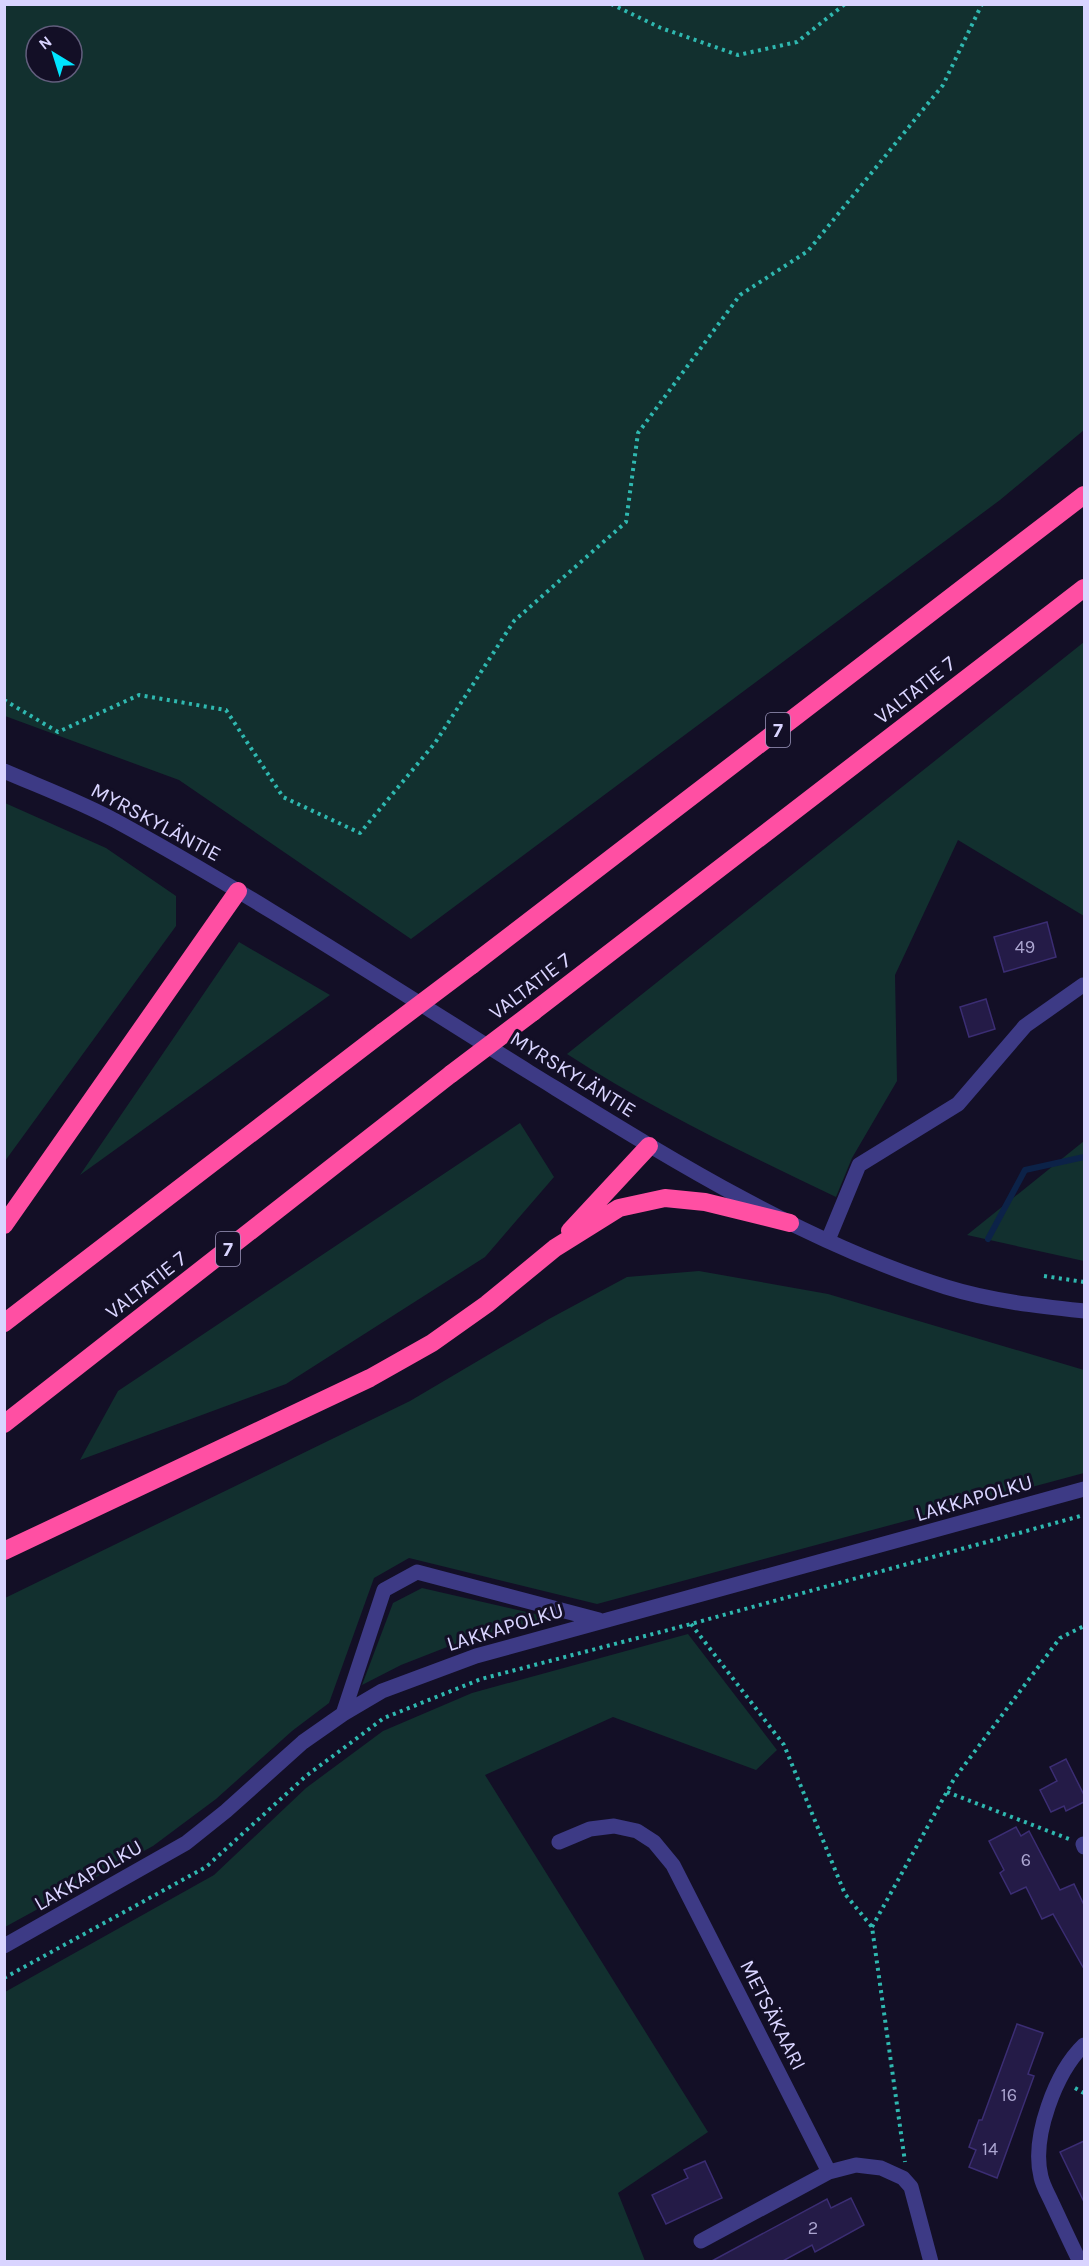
<svg xmlns="http://www.w3.org/2000/svg" width="1089" height="2266" font-family="Karla,sans-serif">
<style>
.green{fill:#12302f;fill-rule:evenodd}
.lines{fill:none;stroke-linecap:round;stroke-linejoin:round}
.stream{stroke:#0c2248;stroke-width:6}
.building{fill:#241b47;stroke:#3b2d73;stroke-width:1.5}
.path{stroke:#2fb8b0;stroke-width:4;stroke-dasharray:3 4.5;stroke-linecap:butt}
.minor{stroke:#3d3a85;stroke-width:15}
.highway{stroke:#ff4fa3;stroke-width:18}
.highway-bridge{stroke:#ff4fa3;stroke-width:18}
.labels{text-anchor:middle;dominant-baseline:central;stroke-width:6;stroke-linejoin:round;paint-order:stroke}
.number-label{font-size:18px;fill:#aca6d1}
.shield{fill:#130f26;stroke:#9e99be;stroke-width:1.5}
.shield-label{font-size:20px;font-weight:bold;fill:#d9d4ff}
.street-label{font-size:21px;fill:#d9d4ff;stroke:#130f26}
</style>
<rect width="100%" height="100%" fill="#130f26"/>
<path class="green" d="M 4,5 L 1084,5 L 1084,430 L 1000,500 L 411,939 L 179,780 L 5,716 ZM 36,36 L 72,36 L 72,72 L 36,72 Z
M 1084,642 L 1084,916 L 958,840 L 895,975 L 897,1081 L 852,1158 L 836,1197 C 744,1153 652,1109 567,1054 Z
M 5,803 L 106,848 L 176,896 L 176,926 L 5,1161 Z
M 239,942 L 330,995 L 80,1175 Z
M 520,1123 L 554,1177 L 485,1257 L 286,1384 L 80,1460 L 118,1391 Z
M 1084,1141 L 1084,1261 L 967,1235 Z
M 699,1271 L 828,1294 L 1084,1370 L 1084,1473 L 597,1604 L 409,1558 L 374,1578 L 329,1703 L 292,1731 L 216,1799 L 153,1846 L 5,1927 L 5,1598 L 410,1401 L 549,1319 L 627,1277 Z
M 422,1588 L 553,1618 L 465,1640 L 401,1665 L 362,1685 L 393,1603 Z
M 688,1634 L 777,1750 L 756,1770 L 613,1717 L 485,1775 L 708,2132 L 618,2193 L 645,2261 L 5,2261 L 5,1992 L 214,1875 L 306,1788 L 383,1731 L 472,1693 Z"/>
<g class="lines">
<path class="stream" d="M 988,1239 L 1025,1170 L 1084,1157"/>
</g>
<path class="building" d="M 1047,922 L 1056,957 L 1004,972 L 994,937 Z
M 986,999 L 995,1029 L 969,1037 L 960,1007 Z
M 1066,1759 L 1084,1795 L 1084,1802 L 1066,1811 L 1064,1806 L 1051,1812 L 1040,1790 L 1057,1781 L 1050,1767 Z
M 1016,1827 L 1021,1836 L 1029,1831 L 1060,1890 L 1074,1884 L 1084,1905 L 1084,1969 L 1053,1914 L 1042,1919 L 1026,1887 L 1011,1894 L 1000,1873 L 1004,1870 L 989,1841 Z
M 1017,2024 L 1043,2033 L 1028,2074 L 1034,2076 L 997,2178 L 969,2167 L 976,2150 L 969,2147 L 979,2120 L 982,2120 Z
M 1084,2141 L 1084,2202 L 1060,2152 Z
M 705,2161 L 722,2198 L 666,2224 L 652,2195 L 688,2178 L 684,2170 Z
M 851,2198 L 864,2225 L 815,2252 L 812,2245 L 781,2262 L 710,2262 L 827,2199 L 831,2208 Z"/>
<g class="lines">
<path class="path" d="M 494,4 L 504,4
M 611,4 L 661,28 L 738,55 L 797,42 L 845,4
M 4,700 L 58,732 L 139,695 L 226,710 L 283,797 L 360,833 L 435,743 L 514,621 L 626,522 L 638,433 L 740,295 L 808,251 L 943,85 L 982,4
M 1044,1276 L 1084,1282
M 691,1624 L 784,1745 L 845,1894 L 872,1927 L 905,2162
M 947,1792 L 1069,1839
M 872,1927 L 954,1779 L 1060,1638 L 1084,1626
M 4,1978 L 206,1867 L 306,1776 L 384,1718 L 481,1679 L 691,1624 L 1084,1515
M 1075,2088 L 1084,2093"/>
<path class="minor" d="M 4,771 C 41,787 81,802 116,821 C 257,898 392,987 529,1072 C 661,1153 797,1240 946,1287 C 991,1301 1038,1306 1084,1311
M 828,1240 L 859,1165 L 958,1104 L 1025,1026 L 1083,985
M 343,1714 L 384,1590 L 417,1572 L 599,1620
M 559,1842 L 590,1829 L 614,1826 L 637,1831 L 654,1842 L 673,1865 L 829,2172
M 1083,1844 L 1084,1847
M 4,1946 L 186,1843 L 226,1811 L 303,1742 L 343,1714 L 382,1691 L 476,1656 L 1084,1489
M 701,2241 L 829,2172 L 856,2165 L 881,2168 L 903,2178 L 911,2187 L 931,2262
M 1080,2262 C 1070,2242 1061,2222 1052,2203 C 1048,2194 1043,2186 1041,2177 C 1031,2137 1056,2072 1084,2045"/>
<path class="highway" d="M 472,965 L 1084,495
M 533,1012 L 1084,588
M 4,1225 L 238,891
M 570,1231 L 649,1146
M 4,1323 L 383,1032
M 4,1424 L 451,1074
M 4,1551 L 370,1378 L 432,1343 L 487,1304 L 555,1248 L 619,1208 L 665,1198 L 705,1202 L 790,1223"/>
<path class="highway-bridge" d="M 383,1032 L 472,965
M 451,1074 L 533,1012"/>
</g>
<g class="labels">
<g class="number-label">
<text x="1025" y="947">49</text>
<text x="1026" y="1860">6</text>
<text x="1009" y="2095">16</text>
<text x="990" y="2149">14</text>
<text x="813" y="2228">2</text>
</g>
<g class="shield">
<rect x="766" y="713" width="24" height="34" rx="4.5"/>
<rect x="216" y="1232" width="24" height="34" rx="4.5"/>
</g>
<g class="shield-label">
<text x="778" y="730">7</text>
<text x="228" y="1249">7</text>
</g>
<g class="street-label">
<text transform="translate(915 690) rotate(-38)">VALTATIE 7</text>
<text transform="translate(156 822) rotate(28)">MYRSKYLÄNTIE</text>
<text transform="translate(530 986) rotate(-37)">VALTATIE 7</text>
<text transform="translate(573 1074) rotate(32)">MYRSKYLÄNTIE</text>
<text transform="translate(146 1285) rotate(-38)">VALTATIE 7</text>
<text transform="translate(974 1498) rotate(-16)">LAKKAPOLKU</text>
<text transform="translate(505 1627) rotate(-17)">LAKKAPOLKU</text>
<text transform="translate(88 1875) rotate(-30)">LAKKAPOLKU</text>
<text transform="translate(773 2015) rotate(63)">METSÄKAARI</text>
</g>
</g>
<rect width="1089" height="2266" fill="none" stroke="#d9d4ff" stroke-width="12"/>
<g transform="translate(54 54) rotate(322)"><circle r="28" fill="#130f26" stroke="#625e7d" stroke-width="1.5"/>
<path d="M0-4.5L10 22L0 15L-10 22Z" fill="#00e5ff"/>
<text y="-9" font-size="16" font-weight="bold" text-anchor="middle" fill="#d9d4ff">N</text>
</g>
</svg>
